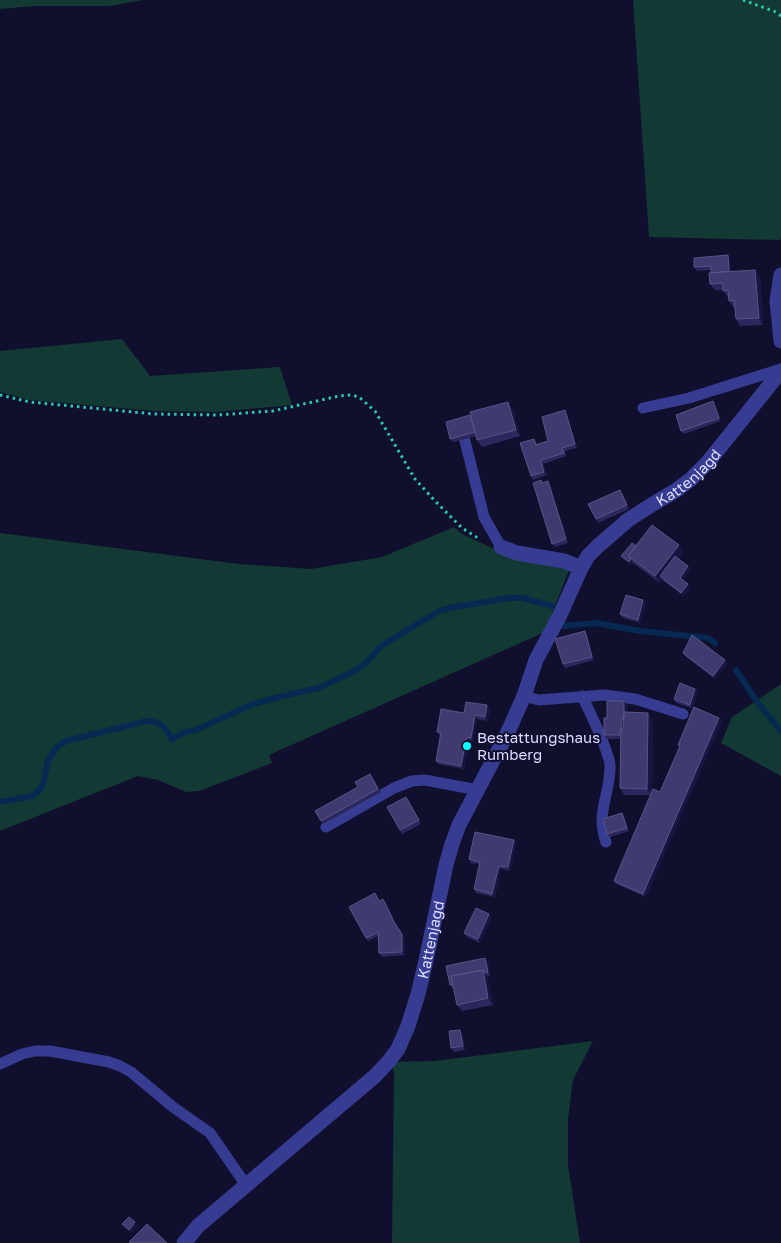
<svg xmlns="http://www.w3.org/2000/svg" width="781" height="1243" font-family="'Golos Text',sans-serif">
<style>
.green{fill:#123934}
.lines{fill:none;stroke-linecap:round;stroke-linejoin:round}
.stream{stroke:#062951;stroke-width:6}
.path{stroke:#25cbb0;stroke-width:3;stroke-dasharray:2.5 4;stroke-linecap:butt}
.lane{stroke:#363c91;stroke-width:11}
.street{stroke:#363c91;stroke-width:15}
.wall{fill:#2c275d}
.shaded-wall{fill:#191543}
.building{fill:#3f3a6f;stroke:#585485}
.poi-dot{fill:#09ffff;stroke:#110f2e;stroke-width:2}
.labels{text-anchor:middle;dominant-baseline:central;stroke-width:4;stroke-linejoin:round;paint-order:stroke}
.street-label{font-size:15px;fill:#ddf;stroke:#110f2e}
.poi-label{font-size:15px;fill:#ddf;stroke:#110f2e;text-anchor:start}
</style>
<rect width="100%" height="100%" fill="#110f2e"/>
<path class="green" d="M 0,0 L 143,0 L 110,6 L 35,6 L 0,9 Z
M 633,0 L 781,0 L 781,236 L 780,240 L 649,237 Z
M 122,339 L 150,376 L 280,367 L 292,405 L 217,412 L 153,411 L 29,400 L 0,392 L 0,351 Z
M 454,527 L 462,534 L 505,554 L 569,570 L 545,632 L 269,755 L 272,763 L 199,791 L 186,792 L 158,780 L 138,776 L 0,831 L 0,533 L 239,564 L 311,569 L 382,557 Z
M 781,684 L 781,776 L 721,743 L 732,717 Z
M 593,1041 L 573,1080 L 568,1119 L 568,1165 L 580,1243 L 392,1243 L 394,1073 L 392,1062 L 434,1061 Z"/>
<g class="lines">
<path class="stream" d="M 563,626 L 596,623 L 640,631 L 708,638 L 715,643
M 736,670 L 758,703 L 781,731
M 0,802 L 32,796 L 38,792 L 43,784 L 48,760 L 57,747 L 66,741 L 147,721 C 163,722 164,727 172,739 L 185,732 L 196,730 L 251,705 L 275,698 L 318,688 L 351,673 L 366,663 L 381,646 L 439,611 L 455,607 L 509,598 L 523,598 L 552,606"/>
<path class="path" d="M 743,0 L 776,12 L 781,16
M 0,395 L 30,402 L 154,414 L 217,415 L 273,411 L 339,396 L 351,395 L 359,397 L 375,411 L 415,479 L 435,501 L 462,528 L 478,538"/>
<path class="lane" d="M 643,408 L 689,398 L 781,369
M 465,441 L 484,517 L 501,547
M 524,696 L 539,700 L 604,695 L 635,699 L 683,714
M 582,696 C 591,714 599,731 606,750 C 607,755 610,760 610,765 C 611,793 595,812 606,842
M 326,827 L 394,788 L 412,781 L 425,780 L 478,790
M 0,1064 L 22,1054 L 35,1051 L 50,1051 L 109,1062 L 120,1066 L 131,1072 L 173,1107 L 210,1133 L 246,1185"/>
<g class="street">
<path d="M 781,275 L 777,301 L 781,341"/>
<path d="M 501,547 L 517,553 L 564,561 L 581,568"/>
<path id="s1" d="M 184,1243 L 198,1226 L 375,1076 L 389,1061 L 398,1049 L 408,1026 L 418,994 L 425,965 L 446,865 L 452,844 L 459,825 L 507,734 L 524,696 L 536,660 L 560,615 L 581,568 L 588,556 L 598,546 L 628,520 L 653,504 L 675,491 L 691,479 L 708,462 L 781,371"/>
</g>
</g>
<path class="wall" d="M 728,255 L 730,259 L 731,271 L 755,270 L 760,277 L 763,325 L 740,326 L 736,319 L 735,308 L 734,308 L 729,301 L 729,298 L 728,298 L 723,290 L 715,290 L 710,284 L 711,270 L 697,271 L 694,267 Z
M 713,401 L 715,405 L 721,421 L 684,434 L 681,431 Z
M 513,409 L 520,436 L 482,447 L 477,440 L 476,436 L 453,442 L 450,439 Z
M 567,414 L 577,448 L 565,451 L 566,456 L 543,464 L 547,475 L 533,480 L 531,476 L 534,439 L 537,444 L 548,441 Z
M 541,480 L 543,483 L 550,485 L 568,543 L 555,547 L 552,544 Z
M 620,490 L 622,493 L 629,509 L 598,523 L 596,519 Z
M 679,545 L 684,552 L 678,559 L 688,566 L 690,570 L 683,580 L 690,588 L 684,596 L 662,580 L 660,583 L 633,563 L 632,565 L 624,559 L 621,556 L 636,546 Z
M 643,600 L 646,604 L 640,623 L 623,618 L 620,614 Z
M 585,631 L 587,634 L 594,660 L 565,668 L 563,664 Z
M 683,653 L 728,663 L 715,679 L 686,657 Z
M 695,689 L 698,692 L 692,708 L 676,703 L 674,699 Z
M 627,704 L 627,712 L 653,720 L 652,793 L 660,792 L 680,747 L 678,745 L 719,718 L 722,721 L 646,897 L 616,884 L 614,881 L 651,795 L 624,795 L 620,788 L 620,739 L 606,739 L 604,735 L 607,718 Z
M 487,705 L 490,709 L 487,721 L 477,719 L 473,741 L 469,740 L 464,769 L 438,764 L 436,761 L 441,735 L 439,735 L 437,732 L 464,713 Z
M 370,774 L 381,792 L 323,824 L 321,821 L 358,787 Z
M 406,797 L 421,824 L 402,834 L 400,830 Z
M 622,813 L 624,816 L 629,831 L 610,837 L 607,834 Z
M 514,840 L 516,844 L 510,871 L 501,869 L 495,897 L 476,893 L 474,889 L 479,864 L 471,863 L 469,859 Z
M 377,896 L 379,901 L 386,903 L 397,926 L 404,937 L 405,955 L 382,957 L 379,953 L 378,936 L 368,941 L 366,938 Z
M 489,914 L 491,918 L 480,943 L 467,937 L 464,933 Z
M 488,961 L 490,976 L 487,976 L 493,1005 L 462,1011 L 457,1005 L 454,988 L 452,988 L 450,985 Z
M 460,1030 L 462,1033 L 465,1050 L 454,1052 L 451,1048 Z"/>
<path class="shaded-wall" d="M 728,255 L 730,259 L 732,279 L 729,275 Z
M 755,270 L 760,277 L 763,325 L 759,318 Z
M 713,401 L 715,405 L 721,421 L 719,418 Z
M 508,402 L 513,409 L 520,436 L 516,430 Z
M 565,410 L 567,414 L 577,448 L 575,444 Z
M 541,460 L 543,464 L 547,475 L 544,472 Z
M 548,481 L 550,485 L 568,543 L 566,539 Z
M 679,545 L 684,552 L 663,579 L 660,576 L 662,580 L 660,583 L 655,576 Z
M 631,559 L 633,563 L 632,565 L 629,562 Z
M 688,566 L 690,570 L 682,581 L 680,578 Z
M 688,584 L 690,588 L 684,596 L 681,593 Z
M 643,600 L 646,604 L 640,623 L 638,620 Z
M 585,631 L 587,634 L 594,660 L 592,657 Z
M 725,660 L 728,663 L 715,679 L 713,676 Z
M 695,689 L 698,692 L 692,708 L 690,705 Z
M 624,701 L 627,704 L 626,722 L 624,718 Z
M 487,705 L 490,709 L 487,721 L 485,717 Z
M 648,713 L 653,720 L 652,795 L 647,789 Z
M 475,715 L 477,719 L 473,741 L 471,738 Z
M 719,718 L 722,721 L 646,897 L 643,894 Z
M 622,719 L 624,722 L 623,739 L 621,735 Z
M 467,737 L 469,740 L 464,769 L 461,766 Z
M 622,813 L 624,816 L 629,831 L 627,828 Z
M 514,840 L 516,844 L 510,871 L 508,867 Z
M 499,866 L 501,869 L 495,897 L 492,894 Z
M 383,899 L 397,926 L 404,937 L 405,955 L 402,952 L 394,922 Z
M 489,914 L 491,918 L 480,943 L 478,939 Z
M 485,958 L 488,961 L 490,976 L 488,972 Z
M 483,970 L 487,976 L 493,1005 L 488,998 Z
M 460,1030 L 462,1033 L 465,1050 L 463,1046 Z
M 135,1222 L 138,1226 L 131,1233 L 129,1230 Z"/>
<path class="building" d="M 728,255 L 729,271 L 711,273 L 711,266 L 694,267 L 694,258 Z
M 755,270 L 759,318 L 736,319 L 734,300 L 729,301 L 728,290 L 723,291 L 723,283 L 710,284 L 709,273 Z
M 713,401 L 719,418 L 681,431 L 676,415 Z
M 508,402 L 516,430 L 477,440 L 470,412 Z
M 565,410 L 575,444 L 562,448 L 564,453 L 541,460 L 544,472 L 531,476 L 520,443 L 534,439 L 536,445 L 548,441 L 542,417 Z
M 470,415 L 475,432 L 450,439 L 446,422 Z
M 541,480 L 542,483 L 548,481 L 566,539 L 552,544 L 533,483 Z
M 620,490 L 627,505 L 596,519 L 588,504 Z
M 652,525 L 679,545 L 655,576 L 628,556 Z
M 632,543 L 636,546 L 628,556 L 631,559 L 629,562 L 621,556 Z
M 675,556 L 688,566 L 680,578 L 688,584 L 681,593 L 660,576 Z
M 626,595 L 643,600 L 638,620 L 620,614 Z
M 585,631 L 592,657 L 563,664 L 555,639 Z
M 692,635 L 725,660 L 713,676 L 683,653 Z
M 680,683 L 695,689 L 690,705 L 674,699 Z
M 607,701 L 624,701 L 624,718 L 622,719 L 620,735 L 604,735 L 604,718 L 607,718 Z
M 466,702 L 487,705 L 485,717 L 475,715 L 471,738 L 467,737 L 461,766 L 436,761 L 441,732 L 437,732 L 441,709 L 464,713 Z
M 694,707 L 719,718 L 643,894 L 614,881 L 653,789 L 660,792 L 680,746 L 678,745 Z
M 624,712 L 648,713 L 647,789 L 620,788 L 621,728 L 623,728 Z
M 370,774 L 378,789 L 321,821 L 315,811 L 358,787 L 355,782 Z
M 406,797 L 419,820 L 400,830 L 387,807 Z
M 622,813 L 627,828 L 607,834 L 603,819 Z
M 475,832 L 514,840 L 508,867 L 499,866 L 492,894 L 474,889 L 480,862 L 469,859 Z
M 375,893 L 379,901 L 383,899 L 394,922 L 402,934 L 402,952 L 379,953 L 378,932 L 366,938 L 349,907 Z
M 476,908 L 489,914 L 478,939 L 464,933 Z
M 485,958 L 488,972 L 485,973 L 483,970 L 451,976 L 453,984 L 450,985 L 446,966 Z
M 483,970 L 488,998 L 457,1005 L 451,976 Z
M 460,1030 L 463,1046 L 451,1048 L 449,1031 Z
M 129,1217 L 135,1222 L 129,1230 L 122,1224 Z
M 147,1224 L 167,1243 L 131,1243 L 129,1242 Z"/>
<circle class="poi-dot" cx="467" cy="746" r="5"/>
<g class="labels">
<g class="street-label">
<text stroke="none"><textPath href="#s1" startOffset="949">Kattenjagd</textPath></text>
<text stroke="none"><textPath href="#s1" startOffset="404">Kattenjagd</textPath></text>
</g>
<g class="poi-label">
<text x="477" y="737">Bestattungshaus<tspan x="477" dy="17">Rumberg</tspan></text>
</g>
</g>
</svg>
